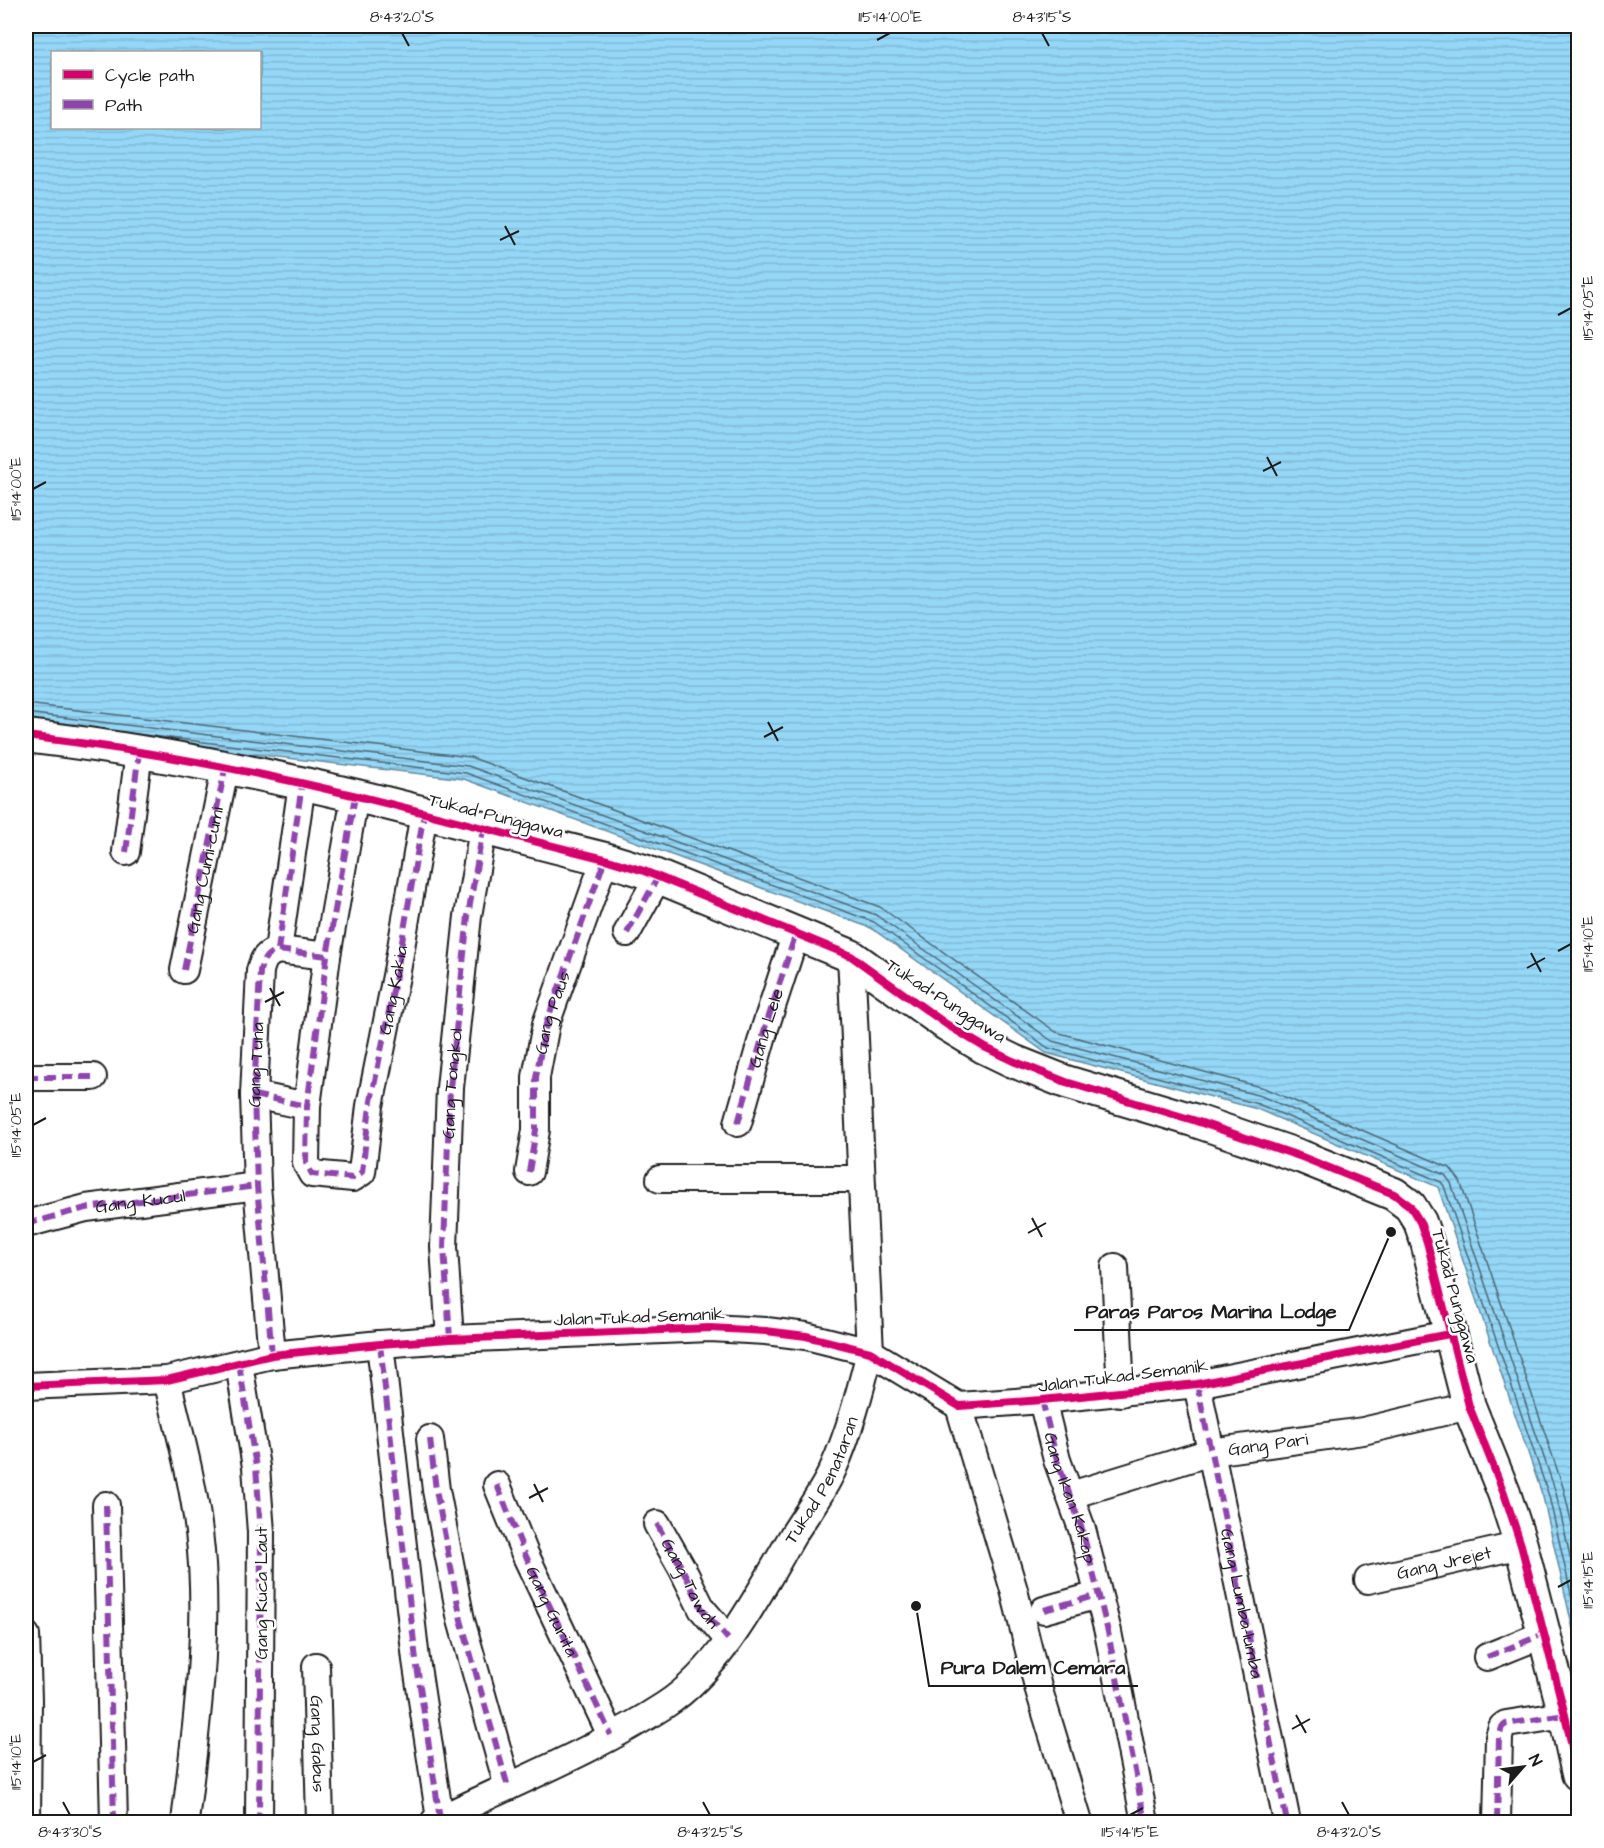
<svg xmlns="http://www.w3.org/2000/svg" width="1604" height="1848" font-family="'Architects Daughter',sans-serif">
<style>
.water{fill:url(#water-rules);stroke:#658c9f;stroke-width:1.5;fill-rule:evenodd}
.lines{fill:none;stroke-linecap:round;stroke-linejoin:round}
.shore{stroke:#4c6774;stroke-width:1.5}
.minor-casing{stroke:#1c1c1c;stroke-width:30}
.tertiary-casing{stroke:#1c1c1c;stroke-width:36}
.minor{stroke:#fff;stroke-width:26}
.tertiary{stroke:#fff;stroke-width:32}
.quiet{stroke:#8e44ad;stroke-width:6;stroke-dasharray:12 6;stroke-linecap:butt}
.cycleway-casing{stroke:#fff;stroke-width:11}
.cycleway{stroke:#d6006c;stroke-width:8}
.ticks{fill:none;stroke:#1c1c1c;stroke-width:2}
.labels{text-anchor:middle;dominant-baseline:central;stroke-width:5;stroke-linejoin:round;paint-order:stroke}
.street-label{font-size:18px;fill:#1c1c1c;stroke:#fff}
.leader{fill:none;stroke:#1c1c1c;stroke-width:2}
.callout-dot{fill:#1c1c1c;stroke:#fff;stroke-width:2}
.callout-label{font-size:20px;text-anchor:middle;font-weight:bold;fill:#1c1c1c;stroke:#fff;stroke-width:5;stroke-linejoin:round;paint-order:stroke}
.neatline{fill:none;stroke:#1c1c1c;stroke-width:2}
.ticks-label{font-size:15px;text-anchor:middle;fill:#1c1c1c}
</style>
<defs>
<pattern id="water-rules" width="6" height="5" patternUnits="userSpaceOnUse" patternTransform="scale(1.5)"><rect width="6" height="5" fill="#95d7f7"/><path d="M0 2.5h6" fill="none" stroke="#80b8d3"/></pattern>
</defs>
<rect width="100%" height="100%" fill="#fff"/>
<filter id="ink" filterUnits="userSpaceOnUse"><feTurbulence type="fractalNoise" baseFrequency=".0167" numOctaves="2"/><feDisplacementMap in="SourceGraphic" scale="12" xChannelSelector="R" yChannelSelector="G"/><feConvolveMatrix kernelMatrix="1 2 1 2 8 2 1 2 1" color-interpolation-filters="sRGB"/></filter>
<g filter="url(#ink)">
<path class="water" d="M 26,26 L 1578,26 L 1578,1652 L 1543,1497 L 1438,1187 L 1257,1109 L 1046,1053 L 871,928 L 464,779 L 26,727 ZM 52,52 L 260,52 L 260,128 L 52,128 Z"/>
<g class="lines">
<path class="shore" d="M 26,704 L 470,757 L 880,907 L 1056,1032 L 1264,1088 L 1450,1168 L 1460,1181 L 1564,1490 L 1578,1551
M 26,713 L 468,766 L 876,915 L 1052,1041 L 1261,1096 L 1445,1175 L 1451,1183 L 1556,1493 L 1578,1592
M 127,733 L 466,773 L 874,922 L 1048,1048 L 1258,1104 L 1441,1182 L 1444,1186 L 1549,1496 L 1578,1625"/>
<defs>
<g id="minor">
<path d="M 355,796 L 327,956 L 307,1106 L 306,1163 L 312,1174 L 353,1178 L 362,1172 L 370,1106 L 397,971 L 424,813"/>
<path d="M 126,852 L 139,752"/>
<path d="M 627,933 L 659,875"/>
<path d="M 278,950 L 327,956"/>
<path id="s1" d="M 184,970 L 225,769"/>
<path d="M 26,1077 L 93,1077"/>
<path d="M 254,1095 L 307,1106"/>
<path d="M 738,1123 L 765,1028 L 796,933"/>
<path id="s2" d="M 529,1172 L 536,1130 L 536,1077 L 546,1024 L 605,859"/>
<path d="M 660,1179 L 861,1179"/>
<path id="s3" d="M 26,1224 L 86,1208 L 257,1186"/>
<path d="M 1115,1267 L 1121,1393"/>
<path id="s4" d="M 450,1339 L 444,1247 L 450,1088 L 468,916 L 483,829"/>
<path d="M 380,1344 L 416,1660 L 440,1819"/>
<path d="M 272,1355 L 257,1186 L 254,1095 L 260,971 C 263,959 266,954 278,950 L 302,784"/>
<path d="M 239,1364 L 256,1467 L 261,1532 L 259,1822"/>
<path d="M 167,1380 C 179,1430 193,1481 199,1532 C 211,1629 196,1726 185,1822"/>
<path d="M 1197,1384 L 1287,1822"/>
<path d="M 26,1386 L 167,1380 L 272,1355 L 380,1344 L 450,1339 L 710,1328 L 766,1331 L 806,1336 L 870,1352 L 959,1406 L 1042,1400 L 1197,1384 L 1449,1334"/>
<path d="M 1042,1400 L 1057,1460 L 1082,1529 L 1108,1632 L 1145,1822"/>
<path d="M 959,1406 L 1014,1590 L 1038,1687 L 1079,1822"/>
<path d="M 430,1439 L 436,1490 L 461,1620 L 508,1787"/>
<path id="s5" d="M 497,1485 L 525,1554 L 611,1735"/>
<path id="s6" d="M 1071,1495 L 1211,1452 L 1363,1431 L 1469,1406"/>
<path d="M 106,1505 L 114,1822"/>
<path id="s7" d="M 657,1524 L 682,1568 L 702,1609 L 728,1639"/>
<path id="s8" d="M 1368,1580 L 1521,1545"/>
<path d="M 1044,1610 L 1098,1595"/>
<path d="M 26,1635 L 28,1700 L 27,1822"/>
<path d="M 1487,1657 L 1544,1634"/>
<path id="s9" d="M 316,1666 L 320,1822"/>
<path id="s10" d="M 434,1822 C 510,1784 593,1752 665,1705 C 723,1667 759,1593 793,1535 C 806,1514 823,1492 833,1469 C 850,1431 860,1391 870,1352 L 851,956"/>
<path d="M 1497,1822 L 1499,1737 L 1502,1727 L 1506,1724 L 1565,1715"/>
</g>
<path id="tertiary" d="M 26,736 C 137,749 248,770 357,796 C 440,816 522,839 605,859 L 644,871 L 851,956 L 946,1024 L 984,1047 L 1013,1061 L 1066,1082 L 1193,1120 L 1302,1157 L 1394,1194 L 1410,1206 L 1420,1222 L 1427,1242 L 1469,1406 L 1504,1493 L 1521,1545 L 1565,1715 L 1578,1774"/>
</defs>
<use href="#minor" class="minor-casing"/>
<use href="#tertiary" class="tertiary-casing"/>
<use href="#minor" class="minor"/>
<use href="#tertiary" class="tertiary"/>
<g class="quiet">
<path id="s11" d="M 355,796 L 327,956 L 307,1106 L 306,1163 L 312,1174 L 353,1178 L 362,1172 L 370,1106 L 397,971 L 424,813"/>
<path d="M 126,852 L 139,752"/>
<path d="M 627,933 L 659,875"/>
<path d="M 278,950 L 327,956"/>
<path d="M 184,970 L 225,769"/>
<path d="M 26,1077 L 93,1077"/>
<path d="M 254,1095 L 307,1106"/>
<path id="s12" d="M 738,1123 L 765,1028 L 796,933"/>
<path d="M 529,1172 L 536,1130 L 536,1077 L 546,1024 L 605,859"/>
<path d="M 26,1224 L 86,1208 L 257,1186"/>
<path d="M 450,1339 L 444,1247 L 450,1088 L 468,916 L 483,829"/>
<path d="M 380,1344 L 416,1660 L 440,1819"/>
<path id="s13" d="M 272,1355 L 257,1186 L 254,1095 L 260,971 C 263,959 266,954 278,950 L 302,784"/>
<path d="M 239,1364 L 256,1467 L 261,1532 L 259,1822"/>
<path id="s14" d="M 1197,1384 L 1287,1822"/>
<path id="s15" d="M 1042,1400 L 1057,1460 L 1082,1529 L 1108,1632 L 1145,1822"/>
<path d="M 430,1439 L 436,1490 L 461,1620 L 508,1787"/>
<path d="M 497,1485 L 525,1554 L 611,1735"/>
<path d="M 106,1505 L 114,1822"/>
<path d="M 657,1524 L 682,1568 L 702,1609 L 728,1639"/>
<path d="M 1044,1610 L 1098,1595"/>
<path d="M 1487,1657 L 1544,1634"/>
<path d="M 1497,1822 L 1499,1737 L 1502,1727 L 1506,1724 L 1565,1715"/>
</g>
<defs>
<path id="cycleway" d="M 26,736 C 137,749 248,770 357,796 C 440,816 522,839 605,859 L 644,871 L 851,956 L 946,1024 L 984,1047 L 1013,1061 L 1066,1082 L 1193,1120 L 1302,1157 L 1394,1194 L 1410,1206 L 1420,1222 L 1427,1242 L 1469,1406 L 1504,1493 L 1521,1545 L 1565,1715 L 1578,1774
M 26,1386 L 167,1380 L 272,1355 L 380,1344 L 450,1339 L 710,1328 L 766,1331 L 806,1336 L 870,1352 L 959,1406 L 1042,1400 L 1197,1384 L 1449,1334"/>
</defs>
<use href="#cycleway" class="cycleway-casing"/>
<use href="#cycleway" class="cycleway"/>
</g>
</g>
<path class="ticks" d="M 402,33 L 409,46M 1042,33 L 1049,46M 877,40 L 890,33M 505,226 L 515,245M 500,240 L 519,231M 1558,315 L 1571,308M 1267,457 L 1277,476M 1263,471 L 1281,462M 33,489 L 46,482M 768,722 L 778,741M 764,737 L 783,727M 1558,951 L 1571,944M 1531,953 L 1541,972M 1527,968 L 1545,958M 270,988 L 280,1006M 265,1002 L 284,992M 33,1125 L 46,1118M 1032,1218 L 1042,1237M 1028,1233 L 1046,1223M 534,1484 L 543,1502M 529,1498 L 548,1488M 1558,1587 L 1571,1580M 1296,1715 L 1306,1733M 1292,1729 L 1310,1719M 33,1762 L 46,1755M 63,1802 L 70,1815M 703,1802 L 710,1815M 1342,1802 L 1349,1815M 1130,1815 L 1143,1808"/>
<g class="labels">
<g class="street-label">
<text transform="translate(496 816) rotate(14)">Tukad Punggawa</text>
<text stroke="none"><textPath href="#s1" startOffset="102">Gang Cumi-cumi</textPath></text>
<text stroke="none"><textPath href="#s11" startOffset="620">Gang Kakia</textPath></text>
<text transform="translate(946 1001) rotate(33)">Tukad Punggawa</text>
<text stroke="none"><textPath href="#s2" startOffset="162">Gang Paus</textPath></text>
<text stroke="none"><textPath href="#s12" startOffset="99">Gang Lele</textPath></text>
<text stroke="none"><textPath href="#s13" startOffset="291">Gang Tuna</textPath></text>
<text stroke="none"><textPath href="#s4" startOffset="256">Gang Tongkol</textPath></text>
<text stroke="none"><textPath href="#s3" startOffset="117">Gang Kucul</textPath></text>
<text transform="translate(1455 1296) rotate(75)">Tukad Punggawa</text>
<text transform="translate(639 1317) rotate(-2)">Jalan Tukad Semanik</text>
<text transform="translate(1123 1376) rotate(-7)">Jalan Tukad Semanik</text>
<text stroke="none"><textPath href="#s6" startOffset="204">Gang Pari</textPath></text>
<text stroke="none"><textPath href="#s10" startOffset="536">Tukad Penataran</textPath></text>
<text stroke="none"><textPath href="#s15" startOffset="102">Gang Ikan Kakap</textPath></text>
<text stroke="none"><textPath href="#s8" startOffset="78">Gang Jrejet</textPath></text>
<text stroke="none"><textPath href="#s7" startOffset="68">Gang Tawah</textPath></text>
<text transform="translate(261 1593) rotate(-90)">Gang Kuca Laut</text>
<text stroke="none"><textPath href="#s14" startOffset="224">Gang Lumba-lumba</textPath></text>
<text stroke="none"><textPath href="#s5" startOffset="138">Gang Gurita</textPath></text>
<text stroke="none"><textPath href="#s9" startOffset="78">Gang Gabus</textPath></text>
</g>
</g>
<path class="leader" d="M1391 1232L1349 1330H1074M916 1606L929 1686H1138"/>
<g class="callout-dot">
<circle cx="1391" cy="1232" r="6"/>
<circle cx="916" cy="1606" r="6"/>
</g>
<g class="callout-label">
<text x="1211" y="1318">Paras Paros Marina Lodge</text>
<text x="1033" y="1674">Pura Dalem Cemara</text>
</g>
<rect width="1604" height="1848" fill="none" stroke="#fff" stroke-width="66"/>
<rect x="51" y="51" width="210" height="78" fill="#ffffff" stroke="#a4a4a4" stroke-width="1.5"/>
<rect x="63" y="70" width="30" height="9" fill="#d6006c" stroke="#a4a4a4" stroke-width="1.5"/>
<text x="105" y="81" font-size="18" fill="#1c1c1c">Cycle path</text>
<rect x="63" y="100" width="30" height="9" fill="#8e44ad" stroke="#a4a4a4" stroke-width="1.5"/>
<text x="105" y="111" font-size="18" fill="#1c1c1c">Path</text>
<g transform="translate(1523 1767) rotate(62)" stroke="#ffffff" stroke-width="4.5" paint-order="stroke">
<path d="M0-4.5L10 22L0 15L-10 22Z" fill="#1c1c1c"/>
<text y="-9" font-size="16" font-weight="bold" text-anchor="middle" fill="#1c1c1c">N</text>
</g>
<rect x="33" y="33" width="1538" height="1782" class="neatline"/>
<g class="ticks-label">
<text x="402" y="22">8°43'20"S</text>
<text x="890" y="22">115°14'00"E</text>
<text x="1042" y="22">8°43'15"S</text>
<text transform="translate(1588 308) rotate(-90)" y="5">115°14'05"E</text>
<text transform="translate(16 489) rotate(-90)" y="5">115°14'00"E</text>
<text transform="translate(1588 944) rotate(-90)" y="5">115°14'10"E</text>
<text transform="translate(16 1125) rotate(-90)" y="5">115°14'05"E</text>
<text transform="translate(1588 1580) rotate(-90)" y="5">115°14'15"E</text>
<text transform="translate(16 1762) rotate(-90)" y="5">115°14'10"E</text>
<text x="70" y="1837">8°43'30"S</text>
<text x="710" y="1837">8°43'25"S</text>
<text x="1130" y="1837">115°14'15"E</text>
<text x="1349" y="1837">8°43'20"S</text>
</g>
</svg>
